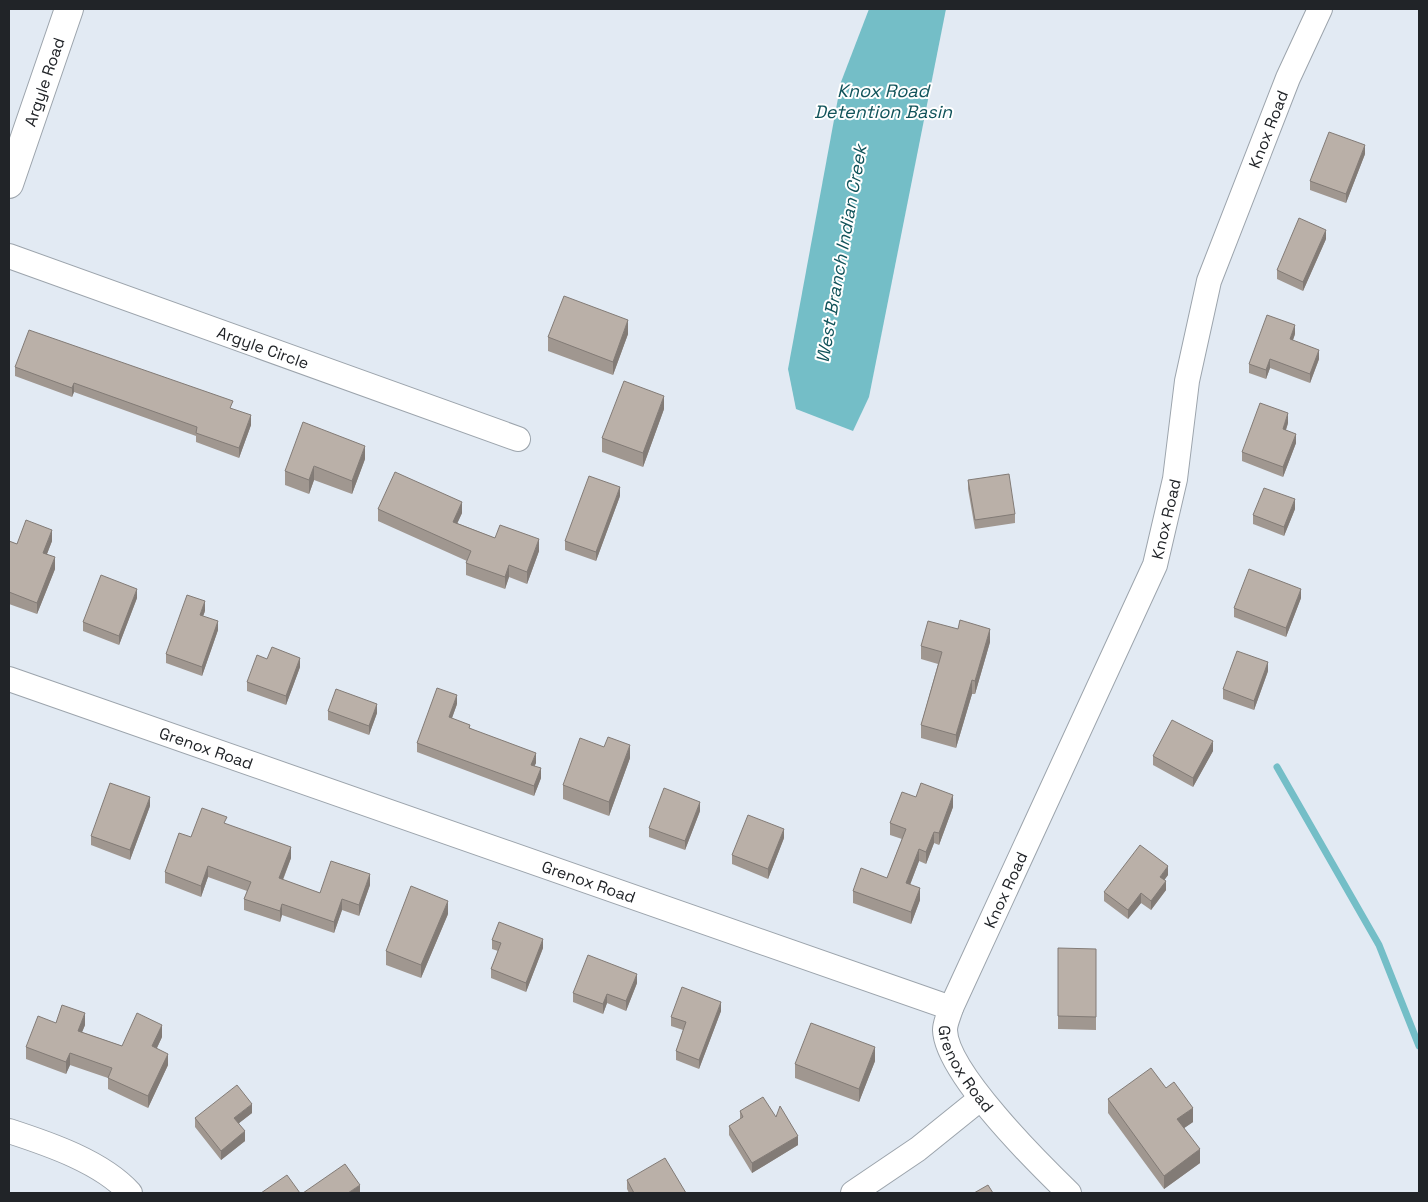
<svg xmlns="http://www.w3.org/2000/svg" width="1428" height="1202" font-family="'Space Grotesk',sans-serif">
<style>
.water{fill:#74bec7}
.lines{fill:none;stroke-linecap:round;stroke-linejoin:round}
.stream{stroke:#74bec7;stroke-width:7}
.minor-casing{stroke:#9ca4ac;stroke-width:26}
.tertiary-casing{stroke:#9ca4ac;stroke-width:30}
.minor{stroke:#fff;stroke-width:24}
.tertiary{stroke:#fff;stroke-width:28}
.wall{fill:#a09790}
.shaded-wall{fill:#827b76}
.building{fill:#bab0a8;stroke:#827b76}
.labels{text-anchor:middle;dominant-baseline:central;stroke-width:4;stroke-linejoin:round;paint-order:stroke}
.street-label{font-size:16px;fill:#212428;stroke:#fff}
.water-label{font-size:18px;font-style:italic;fill:#11535a;stroke:#fff}
</style>
<rect width="100%" height="100%" fill="#e2eaf3"/>
<path class="water" d="M 869,9 L 946,9 L 869,397 L 853,431 L 796,409 L 788,369 L 841,82 Z"/>
<g class="lines">
<path class="stream" d="M 1277,767 L 1379,945 L 1419,1046"/>
<defs>
<g id="minor">
<path id="s1" d="M 9,256 L 518,439"/>
<path id="s2" d="M 9,679 L 951,1008 C 949,1015 945,1023 945,1030 C 946,1072 1038,1163 1069,1193"/>
<path id="s3" d="M 951,1008 L 1155,565 L 1175,479 L 1187,381 L 1209,281 L 1288,78 L 1320,9"/>
<path d="M 9,1131 C 49,1144 102,1162 130,1193"/>
<path d="M 853,1193 L 918,1149 L 980,1099"/>
</g>
<g id="tertiary">
<path id="s4" d="M 9,184 L 69,9"/>
</g>
</defs>
<use href="#minor" class="minor-casing"/>
<use href="#tertiary" class="tertiary-casing"/>
<use href="#minor" class="minor"/>
<use href="#tertiary" class="tertiary"/>
</g>
<path class="wall" d="M 1365,154 L 1346,203 L 1310,190 L 1310,181 Z
M 1326,239 L 1303,291 L 1277,279 L 1277,270 Z
M 628,334 L 613,375 L 548,351 L 548,337 Z
M 1295,334 L 1293,340 L 1319,359 L 1310,383 L 1270,368 L 1266,379 L 1249,373 L 1249,364 Z
M 15,367 L 233,409 L 251,425 L 239,458 L 196,442 L 196,436 L 74,392 L 72,397 L 15,376 Z
M 664,409 L 643,467 L 602,452 L 602,438 Z
M 1288,423 L 1286,430 L 1296,443 L 1283,477 L 1242,461 L 1242,452 Z
M 365,459 L 352,494 L 314,480 L 309,494 L 285,485 L 285,471 Z
M 968,480 L 1015,514 L 1015,523 L 975,529 L 968,489 Z
M 620,496 L 596,561 L 565,550 L 565,541 Z
M 378,509 L 462,513 L 457,523 L 495,538 L 539,551 L 527,584 L 509,577 L 505,589 L 466,575 L 466,563 L 467,561 L 378,521 Z
M 1295,509 L 1284,536 L 1253,524 L 1253,515 Z
M 9,541 L 17,544 L 52,541 L 47,554 L 55,569 L 37,614 L 9,604 Z
M 137,598 L 119,645 L 83,631 L 83,622 Z
M 1301,598 L 1286,637 L 1234,617 L 1234,608 Z
M 205,611 L 203,616 L 218,630 L 202,676 L 166,663 L 166,654 Z
M 990,642 L 975,694 L 972,694 L 956,748 L 921,738 L 921,725 L 938,664 L 921,659 L 921,646 Z
M 267,659 L 300,667 L 286,705 L 247,691 L 247,682 Z
M 1268,671 L 1254,710 L 1223,699 L 1223,689 Z
M 457,704 L 452,718 L 470,728 L 536,763 L 534,766 L 541,778 L 534,796 L 417,752 L 417,743 Z
M 328,711 L 377,713 L 369,735 L 328,720 Z
M 604,747 L 630,758 L 609,816 L 563,799 L 563,785 Z
M 1213,751 L 1193,787 L 1153,765 L 1153,756 Z
M 916,797 L 953,807 L 939,845 L 934,843 L 926,864 L 919,861 L 910,885 L 920,900 L 911,924 L 853,903 L 853,891 L 887,878 L 902,839 L 890,835 L 890,823 Z
M 150,806 L 130,860 L 91,845 L 91,836 Z
M 700,811 L 685,850 L 649,837 L 649,828 Z
M 227,824 L 291,858 L 283,880 L 320,893 L 370,885 L 359,916 L 342,910 L 334,933 L 282,915 L 280,922 L 244,910 L 244,899 L 247,891 L 208,877 L 201,897 L 165,883 L 165,872 L 191,837 Z
M 784,838 L 768,879 L 732,864 L 732,855 Z
M 1168,875 L 1164,880 L 1166,890 L 1151,910 L 1141,903 L 1128,919 L 1104,901 L 1104,892 Z
M 448,914 L 421,978 L 386,965 L 386,951 Z
M 492,940 L 543,948 L 526,992 L 491,978 L 491,969 L 498,951 L 492,949 Z
M 1096,949 L 1096,1030 L 1058,1029 L 1058,1016 Z
M 637,983 L 626,1011 L 607,1003 L 603,1014 L 573,1002 L 573,993 Z
M 721,1011 L 699,1069 L 676,1060 L 676,1051 L 683,1030 L 671,1026 L 671,1017 Z
M 56,1023 L 85,1025 L 82,1032 L 122,1046 L 162,1037 L 157,1048 L 168,1065 L 148,1108 L 108,1089 L 108,1078 L 70,1065 L 66,1074 L 26,1059 L 26,1047 Z
M 875,1061 L 859,1102 L 795,1078 L 795,1064 Z
M 1166,1088 L 1193,1122 L 1184,1128 L 1200,1163 L 1164,1189 L 1108,1113 L 1108,1099 Z
M 740,1111 L 776,1117 L 798,1145 L 752,1173 L 729,1135 L 729,1126 L 740,1120 Z
M 252,1113 L 239,1123 L 245,1141 L 221,1160 L 195,1127 L 195,1118 Z
M 627,1180 L 686,1193 L 629,1193 L 627,1189 Z"/>
<path class="shaded-wall" d="M 1365,145 L 1365,154 L 1346,203 L 1346,194 Z
M 1326,230 L 1326,239 L 1303,291 L 1303,282 Z
M 628,320 L 628,334 L 613,375 L 613,362 Z
M 1295,325 L 1295,334 L 1290,348 L 1290,339 Z
M 1319,350 L 1319,359 L 1310,383 L 1310,374 Z
M 1270,359 L 1270,368 L 1266,379 L 1266,370 Z
M 74,383 L 74,392 L 72,397 L 72,388 Z
M 664,396 L 664,409 L 643,467 L 643,453 Z
M 1288,413 L 1288,423 L 1283,438 L 1283,429 Z
M 251,415 L 251,425 L 239,458 L 239,448 Z
M 1296,434 L 1296,443 L 1283,477 L 1283,467 Z
M 365,446 L 365,459 L 352,494 L 352,481 Z
M 314,466 L 314,480 L 309,494 L 309,480 Z
M 620,487 L 620,496 L 596,561 L 596,552 Z
M 1295,499 L 1295,509 L 1284,536 L 1284,527 Z
M 462,502 L 462,513 L 453,533 L 453,522 Z
M 52,530 L 52,541 L 43,564 L 43,553 Z
M 539,539 L 539,551 L 527,584 L 527,572 Z
M 55,557 L 55,569 L 37,614 L 37,603 Z
M 509,565 L 509,577 L 505,589 L 505,577 Z
M 137,589 L 137,598 L 119,645 L 119,636 Z
M 1301,589 L 1301,598 L 1286,637 L 1286,628 Z
M 205,601 L 205,611 L 200,624 L 200,615 Z
M 218,621 L 218,630 L 202,676 L 202,667 Z
M 990,629 L 990,642 L 975,694 L 975,681 Z
M 300,658 L 300,667 L 286,705 L 286,696 Z
M 1268,662 L 1268,671 L 1254,710 L 1254,701 Z
M 972,680 L 972,694 L 956,748 L 956,735 Z
M 457,695 L 457,704 L 449,726 L 449,717 Z
M 377,704 L 377,713 L 369,735 L 369,726 Z
M 1213,741 L 1213,751 L 1193,787 L 1193,778 Z
M 630,745 L 630,758 L 609,816 L 609,802 Z
M 536,753 L 536,763 L 531,774 L 531,765 Z
M 541,768 L 541,778 L 534,796 L 534,786 Z
M 953,795 L 953,807 L 939,845 L 939,833 Z
M 150,797 L 150,806 L 130,860 L 130,850 Z
M 700,802 L 700,811 L 685,850 L 685,841 Z
M 784,829 L 784,838 L 768,879 L 768,869 Z
M 934,832 L 934,843 L 926,864 L 926,852 Z
M 291,847 L 291,858 L 279,889 L 279,878 Z
M 919,849 L 919,861 L 906,895 L 906,883 Z
M 208,866 L 208,877 L 201,897 L 201,886 Z
M 1168,866 L 1168,875 L 1160,886 L 1160,877 Z
M 370,874 L 370,885 L 359,916 L 359,905 Z
M 1166,881 L 1166,890 L 1151,910 L 1151,901 Z
M 920,888 L 920,900 L 911,924 L 911,912 Z
M 1141,893 L 1141,903 L 1128,919 L 1128,910 Z
M 342,899 L 342,910 L 334,933 L 334,922 Z
M 448,901 L 448,914 L 421,978 L 421,965 Z
M 282,904 L 282,915 L 280,922 L 280,911 Z
M 543,939 L 543,948 L 526,992 L 526,983 Z
M 637,974 L 637,983 L 626,1011 L 626,1001 Z
M 607,994 L 607,1003 L 603,1014 L 603,1004 Z
M 721,1002 L 721,1011 L 699,1069 L 699,1060 Z
M 85,1013 L 85,1025 L 78,1042 L 78,1031 Z
M 162,1025 L 162,1037 L 152,1058 L 152,1046 Z
M 875,1047 L 875,1061 L 859,1102 L 859,1089 Z
M 70,1053 L 70,1065 L 66,1074 L 66,1062 Z
M 168,1054 L 168,1065 L 148,1108 L 148,1096 Z
M 252,1104 L 252,1113 L 234,1127 L 234,1118 Z
M 1193,1108 L 1193,1122 L 1177,1133 L 1177,1119 Z
M 245,1131 L 245,1141 L 221,1160 L 221,1151 Z
M 798,1136 L 798,1145 L 752,1173 L 752,1163 Z
M 1200,1149 L 1200,1163 L 1164,1189 L 1164,1176 Z
M 360,1185 L 360,1193 L 348,1193 Z"/>
<path class="building" d="M 1329,132 L 1365,145 L 1346,194 L 1310,181 Z
M 1299,218 L 1326,230 L 1303,282 L 1277,270 Z
M 564,296 L 628,320 L 613,362 L 548,337 Z
M 1267,315 L 1295,325 L 1290,339 L 1319,350 L 1310,374 L 1270,359 L 1266,370 L 1249,364 Z
M 29,330 L 233,401 L 230,408 L 251,415 L 239,448 L 196,433 L 197,427 L 74,383 L 72,388 L 15,367 Z
M 624,381 L 664,396 L 643,453 L 602,438 Z
M 1260,403 L 1288,413 L 1283,429 L 1296,434 L 1283,467 L 1242,452 Z
M 303,422 L 365,446 L 352,481 L 314,466 L 309,480 L 285,471 Z
M 395,472 L 462,502 L 453,522 L 495,538 L 500,525 L 539,539 L 527,572 L 509,565 L 505,577 L 466,563 L 471,551 L 378,509 Z
M 1009,474 L 1015,514 L 975,520 L 968,480 Z
M 589,476 L 620,487 L 596,552 L 565,541 Z
M 1264,488 L 1295,499 L 1284,527 L 1253,515 Z
M 26,520 L 52,530 L 43,553 L 55,557 L 37,603 L 9,592 L 9,541 L 17,544 Z
M 1249,569 L 1301,589 L 1286,628 L 1234,608 Z
M 101,575 L 137,589 L 119,636 L 83,622 Z
M 187,595 L 205,601 L 200,615 L 218,621 L 202,667 L 166,654 Z
M 960,620 L 990,629 L 975,681 L 972,680 L 956,735 L 921,725 L 942,652 L 921,646 L 928,621 L 958,629 Z
M 272,647 L 300,658 L 286,696 L 247,682 L 257,655 L 267,659 Z
M 1237,651 L 1268,662 L 1254,701 L 1223,689 Z
M 437,688 L 457,695 L 449,717 L 470,725 L 469,728 L 536,753 L 531,765 L 541,768 L 534,786 L 417,743 Z
M 336,689 L 377,704 L 369,726 L 328,711 Z
M 1172,720 L 1213,741 L 1193,778 L 1153,756 Z
M 608,737 L 630,745 L 609,802 L 563,785 L 580,738 L 604,747 Z
M 110,783 L 150,797 L 130,850 L 91,836 Z
M 921,783 L 953,795 L 939,833 L 934,832 L 926,852 L 919,849 L 906,883 L 920,888 L 911,912 L 853,891 L 861,868 L 887,878 L 906,829 L 890,823 L 902,792 L 916,797 Z
M 664,788 L 700,802 L 685,841 L 649,828 Z
M 202,808 L 227,817 L 224,823 L 291,847 L 279,878 L 320,893 L 331,861 L 370,874 L 359,905 L 342,899 L 334,922 L 282,904 L 280,911 L 244,899 L 251,882 L 208,866 L 201,886 L 165,872 L 179,833 L 191,837 Z
M 748,815 L 784,829 L 768,869 L 732,855 Z
M 1140,845 L 1168,866 L 1160,877 L 1166,881 L 1151,901 L 1141,893 L 1128,910 L 1104,892 Z
M 411,886 L 448,901 L 421,965 L 386,951 Z
M 499,922 L 543,939 L 526,983 L 491,969 L 501,943 L 492,940 Z
M 1058,948 L 1096,949 L 1096,1017 L 1058,1016 Z
M 588,955 L 637,974 L 626,1001 L 607,994 L 603,1004 L 573,993 Z
M 682,987 L 721,1002 L 699,1060 L 676,1051 L 686,1022 L 671,1017 Z
M 62,1005 L 85,1013 L 78,1031 L 122,1046 L 137,1013 L 162,1025 L 152,1046 L 168,1054 L 148,1096 L 108,1078 L 112,1068 L 70,1053 L 66,1062 L 26,1047 L 38,1016 L 56,1023 Z
M 811,1023 L 875,1047 L 859,1089 L 795,1064 Z
M 1151,1068 L 1166,1088 L 1174,1082 L 1193,1108 L 1177,1119 L 1200,1149 L 1164,1176 L 1108,1099 Z
M 237,1085 L 252,1104 L 234,1118 L 245,1131 L 221,1151 L 195,1118 Z
M 763,1097 L 776,1117 L 780,1106 L 798,1136 L 752,1163 L 729,1126 L 743,1117 L 740,1111 Z
M 665,1158 L 686,1193 L 634,1193 L 627,1180 Z
M 345,1164 L 360,1185 L 348,1193 L 303,1193 Z
M 287,1175 L 300,1193 L 261,1193 Z
M 988,1185 L 993,1193 L 974,1193 Z"/>
<g class="labels">
<g class="street-label">
<text stroke="none"><textPath href="#s4" startOffset="108">Argyle Road</textPath></text>
<text stroke="none"><textPath href="#s3" startOffset="940">Knox Road</textPath></text>
<text stroke="none"><textPath href="#s1" startOffset="270">Argyle Circle</textPath></text>
<text stroke="none"><textPath href="#s3" startOffset="535">Knox Road</textPath></text>
<text stroke="none"><textPath href="#s2" startOffset="209">Grenox Road</textPath></text>
<text stroke="none"><textPath href="#s2" startOffset="614">Grenox Road</textPath></text>
<text stroke="none"><textPath href="#s3" startOffset="130">Knox Road</textPath></text>
<text stroke="none"><textPath href="#s2" startOffset="1065">Grenox Road</textPath></text>
</g>
<g class="water-label">
<text x="883" y="90">Knox Road<tspan x="883" dy="21">Detention Basin</tspan></text>
<text transform="translate(841 254) rotate(-80)">West Branch Indian Creek</text>
</g>
</g>
<rect width="1428" height="1202" fill="none" stroke="#212428" stroke-width="20"/>
</svg>
